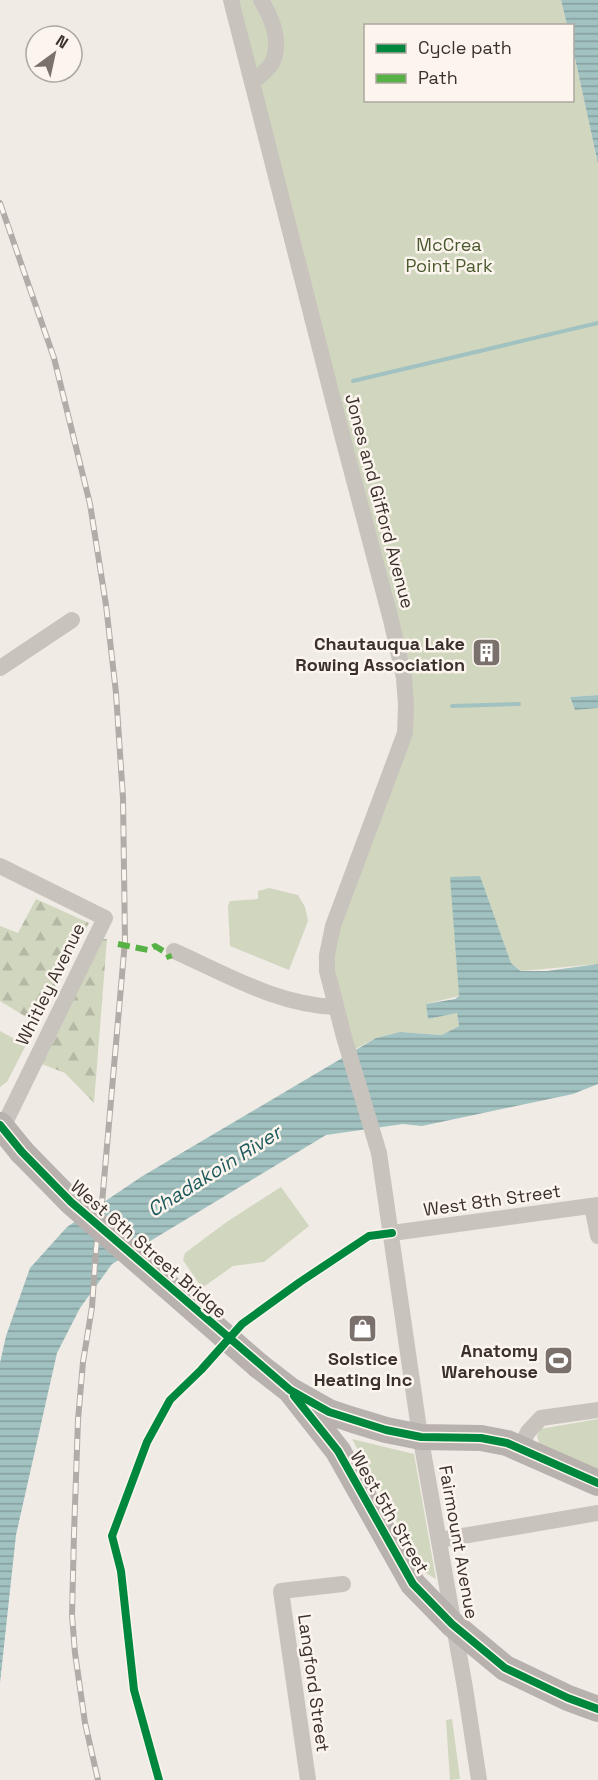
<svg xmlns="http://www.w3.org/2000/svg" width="598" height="1780" font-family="'Space Grotesk',sans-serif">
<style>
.green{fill:#d1d6bf}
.forest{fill:url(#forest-firs)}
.water{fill:url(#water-rules)}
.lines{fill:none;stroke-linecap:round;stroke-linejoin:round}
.stream{stroke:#a1c2c1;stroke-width:4}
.street{stroke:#c9c3be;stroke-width:16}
.primary{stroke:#b8b1ad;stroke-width:26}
.rail-casing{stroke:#b1aca8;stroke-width:6}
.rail{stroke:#fbf5ee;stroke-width:4;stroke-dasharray:11;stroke-linecap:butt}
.primary-bridge{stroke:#b8b1ad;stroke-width:26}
.quiet{stroke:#57b246;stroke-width:6;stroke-dasharray:12 6;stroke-linecap:butt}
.cycleway-casing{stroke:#fbf5ee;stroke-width:11}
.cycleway{stroke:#00873e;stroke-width:8}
.labels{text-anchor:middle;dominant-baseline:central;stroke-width:5;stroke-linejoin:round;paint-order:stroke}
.park-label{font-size:18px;fill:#4a5a2e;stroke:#fbf5ee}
.street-label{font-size:18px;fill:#3b302b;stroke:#fbf5ee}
.poi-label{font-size:18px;font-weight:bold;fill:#3b302b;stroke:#fbf5ee;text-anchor:end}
.water-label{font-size:20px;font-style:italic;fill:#1f5a5e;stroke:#fbf5ee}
</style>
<defs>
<pattern id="forest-firs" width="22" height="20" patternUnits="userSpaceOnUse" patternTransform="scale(1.5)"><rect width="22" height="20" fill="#d1d6bf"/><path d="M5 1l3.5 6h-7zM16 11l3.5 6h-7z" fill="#b4b8a4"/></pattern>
<pattern id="water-rules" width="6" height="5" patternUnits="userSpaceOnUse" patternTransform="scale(1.5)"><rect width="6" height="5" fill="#a1c2c1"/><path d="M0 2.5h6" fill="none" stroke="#849e9d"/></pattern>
</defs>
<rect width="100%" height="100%" fill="#f0ebe5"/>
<path class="green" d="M 232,0 L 561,0 L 567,25 L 366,26 L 366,100 L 572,100 L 573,49 L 598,164 L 598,695 L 570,697 L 575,710 L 598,708 L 598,964 L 522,971 L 511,963 L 480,877 L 451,877 L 459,996 L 426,1004 L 428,1019 L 457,1013 L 459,1026 L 442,1035 L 400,1032 L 376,1038 L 348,1053 L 327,971 L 406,704 Z
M 269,888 L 298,895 L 305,907 L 308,921 L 289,970 L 230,946 L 228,906 L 230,901 L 258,899 L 258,891 Z
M 0,1031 L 26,1045 L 7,1082 L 0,1087 Z
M 281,1187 L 309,1226 L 264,1262 L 233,1266 L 202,1288 L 183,1260 L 185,1253 L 228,1221 Z
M 598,1419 L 598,1470 L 539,1443 L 537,1436 L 540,1429 Z
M 352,1439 L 414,1454 L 436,1579 L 424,1572 Z
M 452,1719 L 460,1779 L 450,1780 L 446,1720 Z"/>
<path class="forest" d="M 36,899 L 89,923 L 36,1023 L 0,1001 L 0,926 L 18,933 Z
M 98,939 L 107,939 L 94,1103 L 65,1073 L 42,1064 Z"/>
<path class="water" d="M 561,0 L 598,0 L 598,164 L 573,49 L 572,26 L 567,25 Z
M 598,695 L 598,708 L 575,710 L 570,697 Z
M 480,876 L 511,963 L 521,971 L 547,971 L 598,964 L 598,1084 L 573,1094 L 422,1126 L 403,1124 L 326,1135 L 112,1264 L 80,1308 L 57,1353 L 16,1535 L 0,1683 L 0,1363 L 6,1336 L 30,1268 L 67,1227 L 141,1177 L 376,1038 L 400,1032 L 442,1035 L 459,1026 L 457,1013 L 428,1019 L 426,1004 L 455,999 L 459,996 L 450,877 Z"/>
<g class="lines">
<path class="stream" d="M 353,381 L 598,323
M 452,706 L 519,704"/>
<path class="street" d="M 231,0 L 341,431 L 391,620 L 404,678 L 406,705 L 405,733 L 333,926 L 327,955 L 327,971 L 344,1037 L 379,1153 L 419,1429 L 465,1688 L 479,1780
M 252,83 C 258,77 268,70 272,63 C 282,42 272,18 261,0
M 0,668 L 72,620
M 0,866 L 105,918 L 0,1133
M 174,951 C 226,974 277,1005 336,1007
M 592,1206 L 598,1236
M 392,1233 L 598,1205
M 520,1448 L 528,1432 L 541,1418 L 598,1410
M 439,1540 L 598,1513
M 308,1780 L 281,1591 L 343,1584"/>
<path class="primary" d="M 0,1125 L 22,1152
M 259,1366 L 290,1390 L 329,1412 L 353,1420 L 386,1430 L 421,1437 L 481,1438 L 507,1443 L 598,1483
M 290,1390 L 338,1451 L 413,1584 L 452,1624 L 505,1668 L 568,1698 L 598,1709"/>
<defs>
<path id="rail" d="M 0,203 L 54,358 L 90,504 L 106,605 L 116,693 L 123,798 L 125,941 L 102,1203 L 96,1249 L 92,1307 L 83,1362 L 78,1420 L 74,1534 L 72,1615 L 75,1653 L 85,1723 L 98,1780"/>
</defs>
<use href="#rail" class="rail-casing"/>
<use href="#rail" class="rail"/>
<path class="primary-bridge" d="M 22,1152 L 71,1202 L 259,1366"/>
<path class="quiet" d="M 118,944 L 148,950 L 155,946 L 168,954 L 170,959"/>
<defs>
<path id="cycleway" d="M 0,1125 L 22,1152 L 71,1202 L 290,1390 L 329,1412 L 386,1430 L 421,1437 L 481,1438 L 507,1443 L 598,1483
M 294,1396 L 338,1451 L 413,1584 L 452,1624 L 505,1668 L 568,1698 L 598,1709
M 159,1780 L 134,1690 L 121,1571 L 112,1536 L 147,1442 L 170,1400 L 201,1370 L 242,1324 L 300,1282 L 369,1236 L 392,1233"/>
</defs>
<use href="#cycleway" class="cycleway-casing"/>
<use href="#cycleway" class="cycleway"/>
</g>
<defs>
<symbol id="building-square" viewBox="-11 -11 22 22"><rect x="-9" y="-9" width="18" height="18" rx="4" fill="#7a716c" stroke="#fbf5ee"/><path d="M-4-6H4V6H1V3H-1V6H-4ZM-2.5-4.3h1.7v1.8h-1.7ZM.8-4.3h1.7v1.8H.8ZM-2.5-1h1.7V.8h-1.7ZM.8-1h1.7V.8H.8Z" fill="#fff"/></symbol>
<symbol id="shop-square" viewBox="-11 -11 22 22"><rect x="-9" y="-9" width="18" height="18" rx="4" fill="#7a716c" stroke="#fbf5ee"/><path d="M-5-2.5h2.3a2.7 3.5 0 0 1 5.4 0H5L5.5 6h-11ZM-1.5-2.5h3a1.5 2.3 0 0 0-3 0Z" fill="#fff"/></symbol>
<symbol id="stadium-square" viewBox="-11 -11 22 22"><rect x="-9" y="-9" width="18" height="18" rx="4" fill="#7a716c" stroke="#fbf5ee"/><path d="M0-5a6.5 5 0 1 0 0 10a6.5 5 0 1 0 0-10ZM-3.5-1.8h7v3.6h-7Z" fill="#fff"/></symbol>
</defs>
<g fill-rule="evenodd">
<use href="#building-square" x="470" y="636" width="33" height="33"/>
<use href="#shop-square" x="346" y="1312" width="33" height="33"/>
<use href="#stadium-square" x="542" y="1344" width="33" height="33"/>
</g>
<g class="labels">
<g class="park-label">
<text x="449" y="244">McCrea<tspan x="449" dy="21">Point Park</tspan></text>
</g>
<g class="street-label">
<text transform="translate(380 501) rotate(75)">Jones and Gifford Avenue</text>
<text transform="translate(50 984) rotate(-64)">Whitley Avenue</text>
<text transform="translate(492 1200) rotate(-8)">West 8th Street</text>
<text transform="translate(149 1249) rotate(41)">West 6th Street Bridge</text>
<text transform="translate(390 1512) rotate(60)">West 5th Street</text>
<text transform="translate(459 1542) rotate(80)">Fairmount Avenue</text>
<text transform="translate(314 1683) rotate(82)">Langford Street</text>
</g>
<g class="poi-label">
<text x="465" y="643">Chautauqua Lake<tspan x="465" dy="21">Rowing Association</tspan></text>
<text x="538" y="1350">Anatomy<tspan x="538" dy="21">Warehouse</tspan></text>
<text x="363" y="1358" text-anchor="middle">Solstice<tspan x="363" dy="21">Heating Inc</tspan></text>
</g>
<g class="water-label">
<text transform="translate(214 1171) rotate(-32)">Chadakoin River</text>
</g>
</g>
<rect x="364" y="24" width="210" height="78" fill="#fbf5ee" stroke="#aea6a0" stroke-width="1.5"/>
<rect x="376" y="44" width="30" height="9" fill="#00873e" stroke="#aea6a0" stroke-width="1.5"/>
<text x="418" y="54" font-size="18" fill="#3b302b">Cycle path</text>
<rect x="376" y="74" width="30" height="9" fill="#57b246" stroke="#aea6a0" stroke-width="1.5"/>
<text x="418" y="84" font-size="18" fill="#3b302b">Path</text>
<g transform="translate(54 54) rotate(33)"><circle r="28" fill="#fbf5ee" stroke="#aea6a0" stroke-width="1.5"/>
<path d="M0-4.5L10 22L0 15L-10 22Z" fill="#7a716c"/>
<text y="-9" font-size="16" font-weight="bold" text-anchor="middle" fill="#3b302b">N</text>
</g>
</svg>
